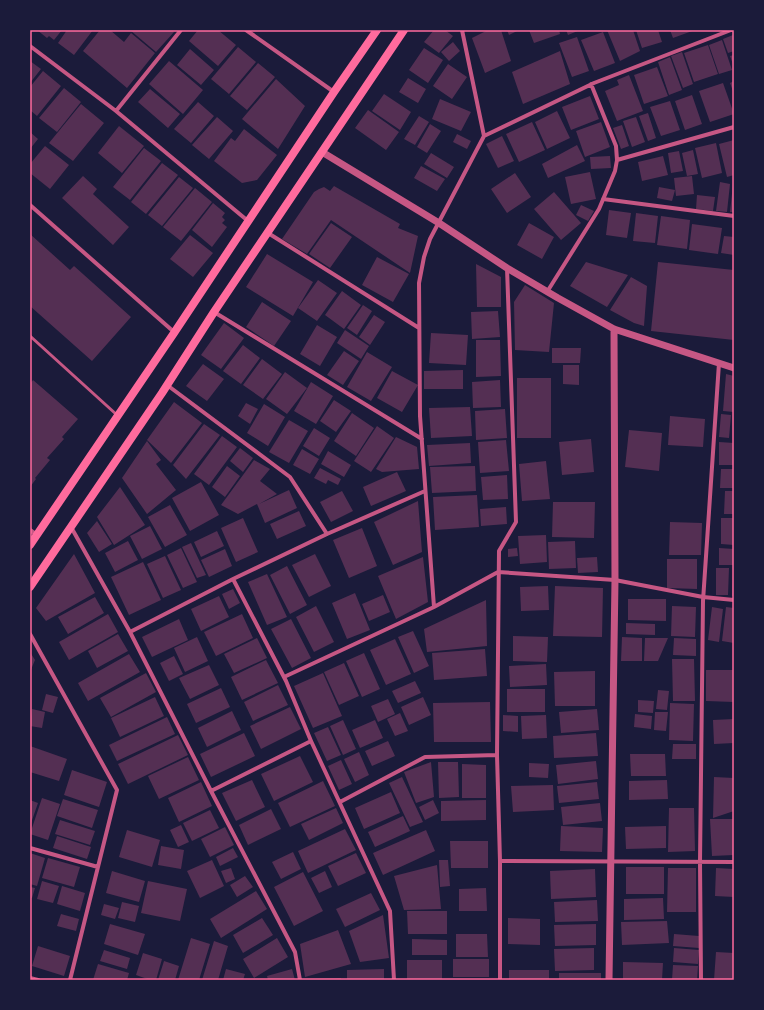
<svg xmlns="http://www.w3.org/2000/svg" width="764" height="1010" font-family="'Open Sans',sans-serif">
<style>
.building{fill:#542f53}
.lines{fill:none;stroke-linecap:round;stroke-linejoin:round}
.service{stroke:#c65784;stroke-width:3}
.minor{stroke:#c65784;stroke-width:4}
.tertiary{stroke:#c65784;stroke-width:7}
.secondary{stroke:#ff6b9d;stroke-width:8}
.neatline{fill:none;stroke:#ff6b9d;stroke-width:1.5}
</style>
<rect width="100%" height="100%" fill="#1b1b3a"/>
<path class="building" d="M 37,30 L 62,30 L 54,40 L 49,36 L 47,38 Z
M 67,30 L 93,30 L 74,55 L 58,43 Z
M 100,30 L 110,30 L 124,42 L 131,33 L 155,53 L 127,88 L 83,51 Z
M 130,30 L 171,30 L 174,32 L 156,52 Z
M 198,30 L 218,30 L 236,45 L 218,66 L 189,41 Z
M 434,30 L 445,30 L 453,36 L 439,53 L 424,42 Z
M 488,30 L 501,30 L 511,61 L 485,73 L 472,38 Z
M 507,30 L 519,30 L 509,35 Z
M 529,30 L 559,30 L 560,34 L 534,43 Z
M 566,30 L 580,30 L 568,35 Z
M 607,30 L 633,30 L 640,51 L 620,61 Z
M 636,30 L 658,30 L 662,42 L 642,48 Z
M 670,30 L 695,30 L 673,38 Z
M 603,32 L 615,63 L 594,71 L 581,40 Z
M 733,35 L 734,51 L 728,53 L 723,39 Z
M 577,37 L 589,71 L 572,77 L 559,43 Z
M 722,40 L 732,70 L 719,74 L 709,45 Z
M 453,42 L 460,51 L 449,61 L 441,52 Z
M 708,45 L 718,74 L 694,82 L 684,53 Z
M 238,47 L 256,62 L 229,94 L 211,79 Z
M 424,48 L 443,60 L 428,83 L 409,70 Z
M 190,49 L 214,70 L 201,85 L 177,65 Z
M 560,51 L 570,84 L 523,104 L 512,72 Z
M 682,52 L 693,84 L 683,88 L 671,56 Z
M 734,55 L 734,67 L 730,56 Z
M 670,57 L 682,90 L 669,95 L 658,62 Z
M 30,61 L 41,69 L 30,83 Z
M 169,61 L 203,90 L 183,114 L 149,84 Z
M 258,63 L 275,77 L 247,110 L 230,96 Z
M 448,64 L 467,77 L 452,99 L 433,86 Z
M 657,67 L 668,96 L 644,104 L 634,75 Z
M 43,71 L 61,86 L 37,116 L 30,110 L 30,87 Z
M 629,75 L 643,111 L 617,121 L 605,91 L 619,85 L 617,80 Z
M 408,78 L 426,89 L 418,103 L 399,92 Z
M 276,79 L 305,106 L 278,149 L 242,119 Z
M 734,81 L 734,94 L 730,83 Z
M 723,83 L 734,114 L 710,122 L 699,91 Z
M 64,88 L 81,102 L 57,132 L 39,118 Z
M 150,89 L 180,114 L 168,128 L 138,102 Z
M 384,94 L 411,112 L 400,130 L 372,111 Z
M 692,95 L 702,124 L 685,130 L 675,101 Z
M 590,96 L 599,119 L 571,130 L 562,107 Z
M 440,99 L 471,112 L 461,131 L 432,119 Z
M 670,101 L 680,130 L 661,136 L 650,107 Z
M 198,102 L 214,116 L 191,143 L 174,129 Z
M 81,104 L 104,123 L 73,161 L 49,143 Z
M 368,110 L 399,132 L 386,150 L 355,128 Z
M 557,111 L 570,138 L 547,149 L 535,122 Z
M 648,113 L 656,138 L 648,141 L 639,116 Z
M 419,116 L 429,122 L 415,145 L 404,139 Z
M 217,117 L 233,131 L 209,159 L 192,145 Z
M 636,117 L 645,142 L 632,147 L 623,121 Z
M 532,122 L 545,150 L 519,162 L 506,134 Z
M 601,122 L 610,147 L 585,157 L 576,131 Z
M 430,124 L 441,131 L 427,153 L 417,147 Z
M 622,125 L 629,146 L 621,149 L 613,128 Z
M 119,126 L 144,146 L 122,173 L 98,153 Z
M 244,129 L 277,155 L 257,180 L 242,183 L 214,161 L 231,138 L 235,141 Z
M 30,132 L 38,139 L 30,149 Z
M 457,134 L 471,141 L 467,149 L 453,142 Z
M 502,136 L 514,161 L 498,168 L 486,144 Z
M 734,140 L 734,175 L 727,177 L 719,144 Z
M 716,143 L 722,173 L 702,178 L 695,148 Z
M 577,145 L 585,161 L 548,178 L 542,164 Z
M 45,146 L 69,165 L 50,189 L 30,173 L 30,164 Z
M 144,148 L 161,161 L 130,200 L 113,187 Z
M 693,150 L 698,174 L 687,176 L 682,153 Z
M 679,151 L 683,171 L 671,173 L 668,153 Z
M 431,153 L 454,167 L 447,178 L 424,164 Z
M 610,156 L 611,168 L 591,169 L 590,157 Z
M 663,156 L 668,175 L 642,181 L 638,162 Z
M 162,163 L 178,175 L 146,214 L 131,202 Z
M 421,166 L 445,179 L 437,191 L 414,178 Z
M 590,172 L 596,199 L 571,204 L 565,177 Z
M 515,173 L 531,197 L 507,213 L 491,189 Z
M 83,176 L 97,189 L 93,194 L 129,227 L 113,245 L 62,198 Z
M 692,176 L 694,194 L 676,196 L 674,178 Z
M 179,177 L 193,188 L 162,226 L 148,215 Z
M 720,182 L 730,184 L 727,212 L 716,211 Z
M 733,184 L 734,184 L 734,212 L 730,212 Z
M 334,186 L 400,224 L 398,228 L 418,236 L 410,273 L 331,220 L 307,254 L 282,239 L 314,192 L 319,189 L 324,187 L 330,191 Z
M 659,187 L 675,190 L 672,201 L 657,198 Z
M 195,188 L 212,202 L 181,241 L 163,227 Z
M 554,192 L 581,223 L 561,240 L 534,209 Z
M 697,195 L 715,197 L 713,211 L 696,209 Z
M 213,203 L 225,213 L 222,217 L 225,220 L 222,223 L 227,227 L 212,247 L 192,230 Z
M 581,205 L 594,211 L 588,221 L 576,215 Z
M 609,210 L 631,213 L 627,238 L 606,235 Z
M 636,213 L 658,216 L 655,243 L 633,241 Z
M 661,216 L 690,220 L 687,249 L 657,245 Z
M 331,223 L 352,237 L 330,268 L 309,254 Z
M 529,223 L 554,237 L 542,259 L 517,245 Z
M 692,224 L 722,228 L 718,254 L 689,250 Z
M 30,234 L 70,270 L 74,266 L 131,317 L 92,361 L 30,306 Z
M 190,235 L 213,253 L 193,277 L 170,259 Z
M 724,236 L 734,237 L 734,255 L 721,253 Z
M 267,254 L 313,282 L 293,316 L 246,287 Z
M 377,257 L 409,274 L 393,302 L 362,285 Z
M 586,262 L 628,275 L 607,307 L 570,286 Z
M 658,262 L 734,270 L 734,340 L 651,331 Z
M 476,264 L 501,277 L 501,307 L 477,307 Z
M 631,277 L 647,286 L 644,326 L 634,323 L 610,310 Z
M 318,280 L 337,293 L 317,321 L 298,308 Z
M 525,285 L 554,303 L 549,352 L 515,350 L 514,302 Z
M 342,291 L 361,305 L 344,329 L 325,315 Z
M 262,302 L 291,321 L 274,346 L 246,327 Z
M 363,305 L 372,311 L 357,335 L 347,328 Z
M 498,311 L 500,337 L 472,339 L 471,312 Z
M 374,315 L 385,322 L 370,345 L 359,337 Z
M 224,323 L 244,338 L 221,369 L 201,355 Z
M 317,325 L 337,337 L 320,366 L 300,354 Z
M 345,330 L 369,346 L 361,359 L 337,343 Z
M 431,333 L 468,335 L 466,365 L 429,363 Z
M 476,340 L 500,340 L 501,376 L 476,377 Z
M 243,345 L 260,358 L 241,384 L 223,371 Z
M 552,348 L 581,348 L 580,363 L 552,363 Z
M 344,351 L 359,361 L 343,385 L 327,375 Z
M 367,352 L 392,367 L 371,401 L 347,387 Z
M 262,359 L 282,374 L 263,399 L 243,385 Z
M 203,364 L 224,379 L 207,401 L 186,386 Z
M 563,365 L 579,365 L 579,385 L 563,384 Z
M 463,370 L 463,389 L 424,389 L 424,371 Z
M 392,371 L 418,385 L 402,412 L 377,398 Z
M 285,372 L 307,388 L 287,414 L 266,399 Z
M 726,374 L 734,376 L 734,412 L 723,411 Z
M 517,378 L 551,378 L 551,438 L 517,438 Z
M 33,380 L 78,419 L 62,437 L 64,439 L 47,458 L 50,460 L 35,478 L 36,479 L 30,487 L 30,384 Z
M 500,380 L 501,407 L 473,408 L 472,382 Z
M 311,382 L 333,396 L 316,424 L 294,411 Z
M 334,400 L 351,411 L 336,432 L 320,421 Z
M 174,402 L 202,423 L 171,463 L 147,440 Z
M 246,403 L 258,409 L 250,424 L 238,416 Z
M 264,404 L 285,417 L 268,446 L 247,433 Z
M 470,407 L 472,436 L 431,438 L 429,408 Z
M 505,409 L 507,438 L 476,440 L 475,411 Z
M 352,413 L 374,428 L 356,456 L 334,441 Z
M 721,414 L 731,415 L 729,438 L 719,437 Z
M 670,416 L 705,419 L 703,447 L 668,445 Z
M 289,420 L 308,431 L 289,463 L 269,452 Z
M 204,424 L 220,435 L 186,479 L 173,465 Z
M 377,426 L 394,438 L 371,472 L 354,461 Z
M 314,428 L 330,438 L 319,456 L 303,446 Z
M 629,430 L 662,433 L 659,471 L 625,467 Z
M 222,436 L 237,447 L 209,485 L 194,474 Z
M 396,437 L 417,447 L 419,469 L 382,472 L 376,469 Z
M 591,439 L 594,472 L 562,475 L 559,442 Z
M 506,440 L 509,471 L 480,473 L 478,442 Z
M 147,441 L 161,460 L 156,464 L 176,490 L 147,514 L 122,478 Z
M 719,442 L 734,443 L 734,465 L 719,465 Z
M 470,443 L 471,463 L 429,466 L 427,445 Z
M 240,448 L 253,458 L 243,472 L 230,461 Z
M 302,449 L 319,459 L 310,474 L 293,465 Z
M 328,451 L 351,465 L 344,477 L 321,464 Z
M 254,460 L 270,469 L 260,481 L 277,494 L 259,504 L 289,490 L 297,508 L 265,523 L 257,504 L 238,514 L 221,505 Z
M 546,461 L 550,499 L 522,501 L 519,464 Z
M 227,466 L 240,476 L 225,497 L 212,487 Z
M 475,466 L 476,491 L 432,493 L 430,467 Z
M 320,468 L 341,479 L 338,485 L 328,480 L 326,484 L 314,478 Z
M 721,469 L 734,469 L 734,488 L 720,488 Z
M 397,472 L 406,491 L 371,506 L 363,487 Z
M 507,475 L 508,499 L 483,500 L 481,477 Z
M 201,482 L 219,515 L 190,531 L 172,498 Z
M 120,487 L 145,525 L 114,545 L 97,517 Z
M 342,491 L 353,511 L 331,522 L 320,502 Z
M 725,491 L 734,491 L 734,514 L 724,514 Z
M 477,495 L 479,527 L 435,530 L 433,497 Z
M 418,501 L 422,552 L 393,565 L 374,522 Z
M 553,502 L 595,502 L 594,538 L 552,537 Z
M 170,505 L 187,535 L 165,547 L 148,517 Z
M 506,507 L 507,524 L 481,526 L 480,509 Z
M 299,511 L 306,526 L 277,539 L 270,524 Z
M 243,518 L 258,552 L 236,562 L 221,528 Z
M 721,518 L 734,518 L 734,545 L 721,544 Z
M 97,521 L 112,544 L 99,552 L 87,533 Z
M 670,522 L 702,523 L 701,555 L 669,555 Z
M 150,526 L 162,549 L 142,559 L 130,536 Z
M 362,528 L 377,566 L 349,578 L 333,540 Z
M 217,531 L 224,546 L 201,557 L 194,542 Z
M 546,535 L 547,562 L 520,564 L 518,536 Z
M 128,541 L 138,560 L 115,572 L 105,553 Z
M 575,541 L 576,568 L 549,569 L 548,542 Z
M 191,543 L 206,575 L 197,578 L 182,547 Z
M 181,548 L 197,582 L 183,588 L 167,555 Z
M 517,548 L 518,556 L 508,557 L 508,549 Z
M 719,548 L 734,549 L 734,565 L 719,565 Z
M 225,549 L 232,566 L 209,577 L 201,560 Z
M 74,554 L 95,593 L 46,621 L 36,608 Z
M 315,554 L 331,586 L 309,597 L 292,565 Z
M 165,556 L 181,590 L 163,598 L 147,564 Z
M 423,557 L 428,602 L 396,619 L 378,576 Z
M 597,557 L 598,572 L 578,573 L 577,558 Z
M 667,559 L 697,559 L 697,589 L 667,588 Z
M 143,562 L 161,600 L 129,615 L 111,577 Z
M 287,566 L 307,605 L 290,614 L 270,575 Z
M 716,568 L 729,568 L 728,595 L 716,595 Z
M 267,574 L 287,617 L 267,625 L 248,582 Z
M 733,575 L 734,575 L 734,596 L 732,596 Z
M 548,586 L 549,610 L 521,611 L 520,587 Z
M 555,586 L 603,588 L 602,637 L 553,636 Z
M 233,589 L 240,603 L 229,609 L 222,594 Z
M 355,593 L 370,630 L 347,639 L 332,603 Z
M 383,595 L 390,612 L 369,621 L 362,604 Z
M 219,596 L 229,617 L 201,631 L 191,609 Z
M 95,597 L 104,613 L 68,634 L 58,617 Z
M 628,599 L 666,599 L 666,621 L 628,620 Z
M 486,600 L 487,646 L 427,652 L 424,629 Z
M 316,606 L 334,642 L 314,652 L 296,617 Z
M 672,606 L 696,607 L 695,637 L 671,636 Z
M 712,607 L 723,609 L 719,642 L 708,640 Z
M 726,607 L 734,608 L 734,643 L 722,641 Z
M 108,614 L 118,632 L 69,660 L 59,642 Z
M 242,614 L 253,638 L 216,656 L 204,632 Z
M 179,619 L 188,640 L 152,657 L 142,637 Z
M 291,619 L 311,658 L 292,668 L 271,629 Z
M 626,623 L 655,624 L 655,635 L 626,634 Z
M 413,631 L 429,666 L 414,673 L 398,637 Z
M 118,634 L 128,651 L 97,668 L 88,651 Z
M 513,636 L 548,637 L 547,662 L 513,661 Z
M 197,637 L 208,661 L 185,672 L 174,648 Z
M 622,637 L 642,638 L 642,661 L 621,661 Z
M 257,638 L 267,658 L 234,673 L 224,654 Z
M 645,638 L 668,638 L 658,661 L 644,661 Z
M 674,638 L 696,639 L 696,656 L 673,655 Z
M 395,639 L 411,674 L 386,685 L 370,650 Z
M 485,649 L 487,676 L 434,680 L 432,653 Z
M 30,652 L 35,660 L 30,672 Z
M 364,653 L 380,689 L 362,697 L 346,661 Z
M 129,654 L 140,672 L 88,701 L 78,683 Z
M 174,656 L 183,674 L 169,681 L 160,663 Z
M 672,659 L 694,659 L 695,701 L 673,701 Z
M 266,660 L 278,683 L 242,700 L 231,677 Z
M 344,663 L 359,696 L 339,705 L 324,672 Z
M 546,664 L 547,685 L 510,687 L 509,666 Z
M 209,665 L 219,685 L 190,699 L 179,678 Z
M 706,670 L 734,670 L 734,702 L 706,701 Z
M 595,671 L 595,706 L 555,706 L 554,672 Z
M 146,673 L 156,692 L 111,717 L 100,698 Z
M 323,673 L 342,716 L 313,728 L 294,686 Z
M 415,681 L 421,693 L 398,703 L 392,691 Z
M 278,685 L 288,705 L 253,721 L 244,702 Z
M 221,688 L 230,707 L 196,723 L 187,704 Z
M 507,689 L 545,689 L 545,712 L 507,712 Z
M 658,690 L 669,691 L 667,710 L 656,709 Z
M 46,694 L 58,697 L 53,713 L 42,710 Z
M 155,697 L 164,716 L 120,737 L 111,718 Z
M 423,697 L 431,715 L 409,725 L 401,707 Z
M 388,699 L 395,714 L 378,722 L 371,706 Z
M 638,700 L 654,701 L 653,713 L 638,712 Z
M 490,702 L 491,742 L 434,742 L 433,703 Z
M 670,703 L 694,704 L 693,741 L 669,740 Z
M 290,707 L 301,729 L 261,749 L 250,726 Z
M 32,709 L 45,712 L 42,728 L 30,726 Z
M 597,709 L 599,730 L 561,733 L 559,712 Z
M 232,711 L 241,730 L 207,747 L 198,728 Z
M 655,712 L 668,712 L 666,731 L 654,730 Z
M 400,713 L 408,731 L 395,736 L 387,719 Z
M 635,714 L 652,716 L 651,729 L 634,727 Z
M 503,715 L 518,716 L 518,732 L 503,731 Z
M 546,715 L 547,738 L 522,739 L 521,716 Z
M 167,717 L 175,734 L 117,761 L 109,745 Z
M 734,719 L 734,743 L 714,744 L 713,720 Z
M 343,720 L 356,749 L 343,755 L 330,726 Z
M 375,720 L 383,738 L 360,748 L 352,730 Z
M 328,727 L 341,755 L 327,761 L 314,733 Z
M 244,733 L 255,756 L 211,777 L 200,754 Z
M 596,733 L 598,756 L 554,758 L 553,736 Z
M 178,735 L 188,755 L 128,784 L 118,764 Z
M 388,741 L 395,756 L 372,766 L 365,751 Z
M 673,744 L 696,744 L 696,759 L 672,759 Z
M 30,746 L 67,759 L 59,781 L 30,772 Z
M 359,752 L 369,775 L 355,782 L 344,759 Z
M 630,754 L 665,754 L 666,776 L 631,776 Z
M 300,756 L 313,782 L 274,801 L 261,774 Z
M 188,757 L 199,780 L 159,799 L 148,776 Z
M 341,760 L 352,784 L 339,790 L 328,766 Z
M 596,761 L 598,779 L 558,784 L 556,765 Z
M 431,762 L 434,797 L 416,803 L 404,772 Z
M 438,762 L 458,762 L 459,797 L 439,798 Z
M 529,763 L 549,764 L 548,778 L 529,777 Z
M 462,764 L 486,765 L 486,798 L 462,798 Z
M 72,770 L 107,782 L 99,807 L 64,795 Z
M 402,777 L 423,822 L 410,827 L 389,783 Z
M 714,777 L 734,778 L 734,811 L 713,818 Z
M 252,780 L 265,807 L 236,821 L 222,793 Z
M 667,780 L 668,799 L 629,800 L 629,781 Z
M 323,781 L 335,806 L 290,827 L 278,803 Z
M 201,782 L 212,806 L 179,822 L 168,798 Z
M 597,782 L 599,799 L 559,803 L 557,786 Z
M 553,785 L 554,810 L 513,812 L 511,786 Z
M 391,792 L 400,813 L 364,829 L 355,808 Z
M 42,798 L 60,804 L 48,840 L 30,834 Z
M 63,799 L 98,810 L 92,828 L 57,816 Z
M 30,800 L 38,803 L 30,826 Z
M 433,800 L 439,813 L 425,820 L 419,807 Z
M 486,800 L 486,820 L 441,821 L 441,801 Z
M 600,803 L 602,821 L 563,825 L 561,807 Z
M 336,808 L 343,823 L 309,840 L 301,824 Z
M 669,808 L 694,808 L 695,851 L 668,852 Z
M 271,809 L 281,829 L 248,845 L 239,825 Z
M 210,810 L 219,828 L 192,841 L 183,823 Z
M 403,816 L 410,831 L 375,847 L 368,832 Z
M 710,819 L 734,819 L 734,855 L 712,856 Z
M 60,820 L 95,831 L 90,845 L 55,834 Z
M 181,825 L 189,842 L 178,847 L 170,830 Z
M 561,826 L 603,828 L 602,852 L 560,851 Z
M 666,826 L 666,848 L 626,849 L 625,827 Z
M 225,827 L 234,845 L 210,857 L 201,839 Z
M 345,829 L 356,850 L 308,873 L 298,851 Z
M 127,830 L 160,840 L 152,867 L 119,857 Z
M 426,830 L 435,851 L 383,875 L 373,853 Z
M 57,836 L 91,847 L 87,859 L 53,848 Z
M 450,841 L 488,841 L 488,868 L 451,868 Z
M 161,846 L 184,850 L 181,869 L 158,865 Z
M 233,848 L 238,857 L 220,866 L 216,857 Z
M 293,852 L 301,869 L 281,879 L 272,862 Z
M 30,853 L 45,858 L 37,886 L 30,884 Z
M 356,853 L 366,873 L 338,886 L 328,866 Z
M 48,858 L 80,867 L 74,887 L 42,878 Z
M 212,860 L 224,886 L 200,898 L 187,871 Z
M 439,860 L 448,860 L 450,886 L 440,887 Z
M 437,865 L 441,909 L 404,910 L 394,876 Z
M 626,867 L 664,867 L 664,894 L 626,894 Z
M 231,868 L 235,879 L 226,883 L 221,871 Z
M 668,868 L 696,868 L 696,912 L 667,912 Z
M 716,868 L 734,869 L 734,897 L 715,896 Z
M 595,869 L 596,897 L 551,899 L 550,871 Z
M 112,871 L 145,881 L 139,902 L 106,893 Z
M 325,871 L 332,887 L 319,893 L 311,878 Z
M 303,872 L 323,911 L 294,926 L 274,887 Z
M 245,876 L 253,887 L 237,897 L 230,885 Z
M 42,881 L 59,886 L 53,903 L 37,899 Z
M 148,881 L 187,889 L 180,921 L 141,913 Z
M 62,886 L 85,893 L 80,911 L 57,904 Z
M 30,887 L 35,888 L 32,898 L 30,898 Z
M 486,888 L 487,911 L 459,911 L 459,889 Z
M 256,891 L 267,909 L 221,938 L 210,919 Z
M 371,893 L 380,910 L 345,927 L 336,909 Z
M 663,898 L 664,919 L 624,920 L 624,899 Z
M 597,900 L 598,921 L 555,922 L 554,902 Z
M 122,902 L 139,906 L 135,922 L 118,918 Z
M 104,904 L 119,908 L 115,919 L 101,915 Z
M 407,911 L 447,911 L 447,934 L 408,934 Z
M 61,914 L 79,919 L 76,931 L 57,926 Z
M 383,915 L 389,958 L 360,962 L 349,931 Z
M 262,918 L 273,935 L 243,953 L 233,935 Z
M 508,918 L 540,919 L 540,945 L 508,944 Z
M 667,921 L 669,943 L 622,945 L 621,922 Z
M 110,924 L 145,934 L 138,955 L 104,944 Z
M 596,924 L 596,945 L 555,946 L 554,925 Z
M 338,930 L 351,964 L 305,977 L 300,944 Z
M 456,934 L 487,934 L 488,957 L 456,957 Z
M 674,934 L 699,936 L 699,948 L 673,946 Z
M 191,938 L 210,944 L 199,980 L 178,980 Z
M 277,938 L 288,957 L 254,978 L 243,959 Z
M 412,939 L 447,940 L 447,955 L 412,955 Z
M 214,941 L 228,946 L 218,980 L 202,980 Z
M 38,946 L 70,956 L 64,976 L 32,966 Z
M 594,948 L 594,970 L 555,971 L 554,949 Z
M 674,948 L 699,950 L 698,964 L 673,962 Z
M 104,950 L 130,958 L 127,969 L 100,961 Z
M 716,952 L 734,953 L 734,980 L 714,980 Z
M 143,953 L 162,959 L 156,980 L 150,980 L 136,975 Z
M 453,959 L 489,959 L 489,977 L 453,977 Z
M 407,960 L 442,960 L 442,980 L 407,980 Z
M 164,961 L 179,966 L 175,980 L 158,980 Z
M 623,962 L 663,963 L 662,980 L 623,980 Z
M 98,964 L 129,973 L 127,980 L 93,980 Z
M 673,965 L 698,966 L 697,980 L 672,980 Z
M 226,969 L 245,974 L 243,980 L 223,980 Z
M 292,969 L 295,980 L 268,980 L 267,976 Z
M 384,969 L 384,980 L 347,980 L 347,970 Z
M 509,970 L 549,970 L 549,980 L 509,980 Z
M 559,973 L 601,973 L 601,980 L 559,980 Z
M 341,978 L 341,980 L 308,980 L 308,979 Z
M 453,979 L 466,979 L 466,980 L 453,980 Z"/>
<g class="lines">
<path class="service" d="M 30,336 L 117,415"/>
<path class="minor" d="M 246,30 L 334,92
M 462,30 L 484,136
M 30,46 L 116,111 L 248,221
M 116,111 L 181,30
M 617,160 L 734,127
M 603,199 L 734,216
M 30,205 L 174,332
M 268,233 L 419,328
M 547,292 L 599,209 L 615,171 L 617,160 L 616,146 L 591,84
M 214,312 L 422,439
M 167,385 L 290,477 L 327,534
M 71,527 L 130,632 L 211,791 L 295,952 L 300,980
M 30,530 L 37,535
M 233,579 L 286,681 L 311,741 L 390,911 L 394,980
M 434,607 L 420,416 L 419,283 L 424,257 L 430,239 L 484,136 L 594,83 L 731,30
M 130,632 L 233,579 L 327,534 L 425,491
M 30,634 L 117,790 L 70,980
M 284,677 L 434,607 L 498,572 L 615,580 L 703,597 L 734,600
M 211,791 L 311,741
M 340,802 L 425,757 L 497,755
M 30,848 L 98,867
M 500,861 L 734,862
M 30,978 L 38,980
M 500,980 L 500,861 L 497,755 L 499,551 L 516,522 L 507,268
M 701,980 L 700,862 L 703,601 L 719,363"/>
<path class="tertiary" d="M 322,152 L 439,223 L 507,268 L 558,298 L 614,329 L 734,368
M 609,980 L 615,580 L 614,329"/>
<path class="secondary" d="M 30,545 L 174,333 L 334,92 L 377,30
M 30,587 L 162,393 L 214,312 L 404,30"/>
</g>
<rect width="764" height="1010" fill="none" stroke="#1b1b3a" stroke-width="62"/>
<rect x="31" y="31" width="702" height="948" class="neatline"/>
</svg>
